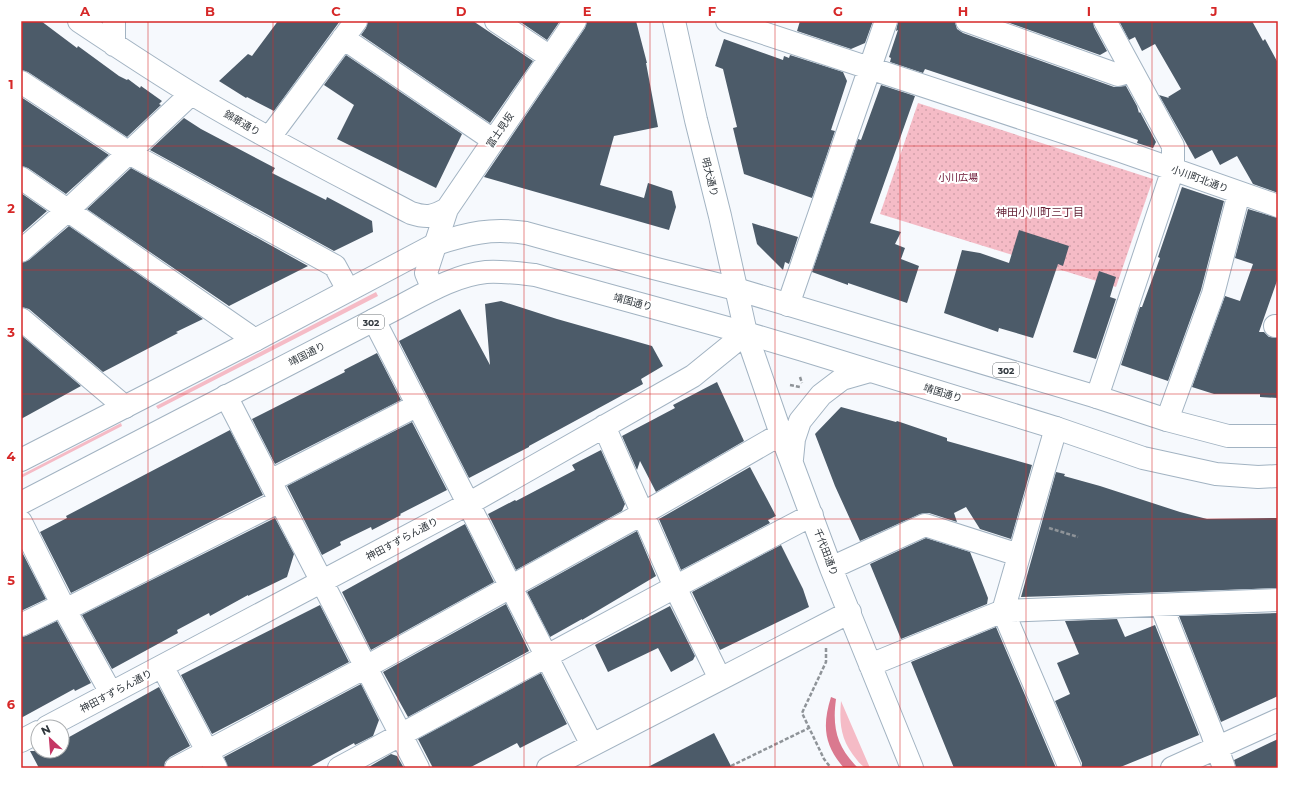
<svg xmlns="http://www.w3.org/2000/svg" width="1299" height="789" font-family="Montserrat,'Noto Sans JP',sans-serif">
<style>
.green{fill:#f5bbc6}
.park{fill:url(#park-dots)}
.water{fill:#da798f}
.building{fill:#4c5b69}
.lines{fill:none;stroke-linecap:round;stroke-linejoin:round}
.minor-casing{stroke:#a2b3c2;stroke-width:24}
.major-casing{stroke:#a2b3c2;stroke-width:24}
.path{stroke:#8f9499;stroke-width:2.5;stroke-dasharray:4 2;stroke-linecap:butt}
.minor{stroke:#fff;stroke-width:22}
.major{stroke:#fff;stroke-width:22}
.grid{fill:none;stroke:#d62828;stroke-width:1;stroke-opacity:0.55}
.labels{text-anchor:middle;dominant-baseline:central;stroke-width:4;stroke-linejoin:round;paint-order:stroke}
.shield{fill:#fff;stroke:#6d7276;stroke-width:1}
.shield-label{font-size:9px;font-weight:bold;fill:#2f363c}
.street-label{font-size:10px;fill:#2f363c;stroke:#fff}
.park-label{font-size:10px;fill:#670e2e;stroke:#fff}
.neighbourhood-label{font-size:11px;fill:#631f33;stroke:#fff}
.neatline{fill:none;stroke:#d62828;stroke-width:1.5}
.grid-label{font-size:13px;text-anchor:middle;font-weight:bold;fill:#d62828}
</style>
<defs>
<pattern id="park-dots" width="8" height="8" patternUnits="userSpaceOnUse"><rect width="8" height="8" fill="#f5bbc6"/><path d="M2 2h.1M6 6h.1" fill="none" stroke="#d2a1ab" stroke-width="1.8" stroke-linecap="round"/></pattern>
</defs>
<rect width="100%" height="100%" fill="#f6f9fd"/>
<path class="green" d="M 376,292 L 378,296 L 158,409 L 156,406 Z
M 121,423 L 122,426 L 21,478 L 21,475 Z
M 841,701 L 870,768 C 864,768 861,765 857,760 C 841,741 839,725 841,701 Z"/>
<path class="park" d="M 918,103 L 1153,179 L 1116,287 L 880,214 Z"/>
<path class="water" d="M 831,697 L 836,699 C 832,728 837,747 858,768 L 844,768 C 824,745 822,726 831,697 Z"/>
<path class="building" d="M 21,21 L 41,21 L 77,48 L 78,46 L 119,76 L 127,80 L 128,79 L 140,88 L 141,86 L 162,101 L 159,104 L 161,105 L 127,137 L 28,72 L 21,70 Z
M 278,21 L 340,21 L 274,111 L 247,97 L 246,98 L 219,81 L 248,54 L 252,56 Z
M 368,21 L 473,21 L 533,61 L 490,123 L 361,35 L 366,28 Z
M 519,21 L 560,21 L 547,40 Z
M 587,21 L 636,21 L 647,63 L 646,63 L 658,127 L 614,136 L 600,185 L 644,198 L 648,183 L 672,191 L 676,207 L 669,230 L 484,177 L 585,28 Z
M 800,21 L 873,21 L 865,43 L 851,49 L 797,31 Z
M 898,21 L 953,21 L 955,22 L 957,29 L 963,33 L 1114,87 L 1126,86 L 1137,106 L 1139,113 L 1140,112 L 1156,142 L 1153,148 L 1137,143 L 1138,140 L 925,69 L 923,73 L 890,62 L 891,58 L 889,57 L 898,30 L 896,31 Z
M 1004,21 L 1093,21 L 1094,27 L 1107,51 L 1100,55 Z
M 1119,21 L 1252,21 L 1263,41 L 1265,39 L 1278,63 L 1278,193 L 1253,184 L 1237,156 L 1220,165 L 1212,150 L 1195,159 L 1159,95 L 1169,98 L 1168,97 L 1181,89 L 1155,44 L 1142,51 L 1135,37 L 1129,40 Z
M 724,39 L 783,60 L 784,56 L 789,58 L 790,55 L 843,72 L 847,81 L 831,130 L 835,131 L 812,198 L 744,174 L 733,128 L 737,127 L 723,69 L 715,66 Z
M 346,55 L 462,134 L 436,188 L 337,139 L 354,105 L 324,85 Z
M 881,85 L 915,96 L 870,223 L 901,232 L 895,244 L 905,248 L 901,259 L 919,266 L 907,303 L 848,283 L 848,285 L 812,272 L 858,139 L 861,140 Z
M 21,97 L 109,155 L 66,194 L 28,168 L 21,166 Z
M 184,118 L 201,129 L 275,168 L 272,173 L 326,200 L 327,197 L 372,221 L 373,232 L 334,251 L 150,150 Z
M 131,168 L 308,266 L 229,306 L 87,209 Z
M 1182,187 L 1224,201 L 1201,290 L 1168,381 L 1121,365 L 1140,307 L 1142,307 L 1160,258 L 1158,257 Z
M 21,193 L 47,211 L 21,234 Z
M 1248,209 L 1278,218 L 1278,278 L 1259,332 L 1264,332 L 1269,337 L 1278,338 L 1278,398 L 1260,397 L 1260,394 L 1214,394 L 1192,387 L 1225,296 L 1240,301 L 1253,264 L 1235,258 Z
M 752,223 L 798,237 L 789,264 L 785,262 L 783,270 L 757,244 Z
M 69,226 L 203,319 L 176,332 L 178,333 L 103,372 L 29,309 L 21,307 L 21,263 L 29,260 Z
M 1019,230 L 1069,246 L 1063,266 L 1058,264 L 1033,338 L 999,328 L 998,332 L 944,313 L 962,250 L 980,253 L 1009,263 Z
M 1099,271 L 1116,277 L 1110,297 L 1116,299 L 1096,359 L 1073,352 Z
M 501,301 L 557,319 L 652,346 L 663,366 L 641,379 L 643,384 L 529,446 L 529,447 L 469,478 L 399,341 L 460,309 L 490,365 L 485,304 Z
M 21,335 L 81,386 L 21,419 Z
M 377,353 L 401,400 L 275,464 L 252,419 L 345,372 L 344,370 Z
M 717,382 L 744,441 L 656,492 L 640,461 L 637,470 L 622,436 L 675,408 L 673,405 Z
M 841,407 L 896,422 L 897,421 L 947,438 L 947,441 L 1032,465 L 1011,539 L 980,529 L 966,507 L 954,513 L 957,522 L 929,513 L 920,514 L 860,541 L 835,486 L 815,434 Z
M 412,422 L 447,490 L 400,514 L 401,515 L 372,530 L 371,527 L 340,542 L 341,545 L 322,555 L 287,486 Z
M 230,430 L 263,495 L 71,593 L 40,532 L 67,518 L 66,516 Z
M 601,450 L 625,504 L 622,511 L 516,570 L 488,514 L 515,500 L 516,501 L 575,470 L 572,465 Z
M 750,467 L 776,516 L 768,520 L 770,523 L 681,570 L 659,519 Z
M 1056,472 L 1065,474 L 1064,476 L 1100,486 L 1180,512 L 1207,519 L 1278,518 L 1278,588 L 1054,596 L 1021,597 Z
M 275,518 L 294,554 L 287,577 L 248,596 L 248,595 L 210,616 L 209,613 L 177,630 L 178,633 L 112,669 L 82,615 Z
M 465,524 L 494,582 L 371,650 L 342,592 Z
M 637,531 L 656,576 L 582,620 L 582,619 L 550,637 L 527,592 Z
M 926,538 L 970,552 L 988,598 L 987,604 L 901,639 L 870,564 Z
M 781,545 L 803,589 L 809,607 L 720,650 L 692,592 Z
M 21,550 L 46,599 L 21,611 Z
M 506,604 L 529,651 L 408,717 L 383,672 Z
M 320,605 L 349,662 L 212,734 L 181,675 Z
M 670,606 L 695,656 L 693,660 L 671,672 L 658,648 L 608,672 L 595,645 Z
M 1278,613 L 1278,696 L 1221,722 L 1179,616 Z
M 1117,619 L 1125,637 L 1155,625 L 1199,735 L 1118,768 L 1082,768 L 1082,763 L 1055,701 L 1070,694 L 1057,663 L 1079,654 L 1065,621 Z
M 57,621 L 91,683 L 75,691 L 74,689 L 21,718 L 21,637 L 26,636 Z
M 996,627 L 1056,768 L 954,768 L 911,662 Z
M 541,673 L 567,724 L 520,748 L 517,743 L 469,768 L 433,768 L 418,739 Z
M 361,684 L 379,720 L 373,736 L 355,745 L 354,743 L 308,768 L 228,768 L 224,757 Z
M 159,687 L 190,746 L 170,757 L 165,762 L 164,768 L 39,768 L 30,751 L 62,751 L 62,741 Z
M 714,733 L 732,768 L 646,768 Z
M 1278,739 L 1278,768 L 1236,768 L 1234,760 Z
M 391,754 L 397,756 L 404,768 L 367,768 Z"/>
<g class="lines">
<defs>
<path id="minor" d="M 79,21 C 118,47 157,73 197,97 C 267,139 339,175 411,213 C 427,218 432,217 447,209
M 114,21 L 114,45
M 496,21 L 550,57
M 674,21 L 696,120 L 720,216 L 746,333 L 781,434 L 831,568 L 912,768
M 727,21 L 1121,151 L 1278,206
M 967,21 L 1118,75 L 1132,71
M 343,38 L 493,140
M 21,82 L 129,153 L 335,266 L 348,290
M 269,138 L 356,21
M 21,178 L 255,340
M 21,251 L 68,210 L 191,94
M 433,289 L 426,273 L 447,209 L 575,21
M 788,305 L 886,21
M 21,319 L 125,407
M 374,320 L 592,745
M 1275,326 L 1278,326
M 226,396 L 418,768
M 1097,397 L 1173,169 L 1173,146 L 1105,21
M 1167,420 L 1213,294 L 1239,193
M 604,426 L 675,587 L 720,679
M 1056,428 L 1003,611 L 1070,768
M 792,459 L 794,439 L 800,421 L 821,395 L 842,379 L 870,371
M 270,481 L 418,405
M 21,522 L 65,610 L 111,693
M 831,568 L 925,525 L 1019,555
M 1161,605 L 1212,733 L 1224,768
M 21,625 L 58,607 L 65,610 L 280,501
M 870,665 L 1003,611 L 1278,600
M 162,666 L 216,768
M 47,727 L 468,504 L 693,376 L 746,333
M 21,741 L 38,732
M 176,768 L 366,667 L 642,514 L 781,434
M 339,768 L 675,587 L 812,515
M 548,768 L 850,612
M 1172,768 L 1278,720"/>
<path id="major" d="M 21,460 L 255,340 L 436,244 C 469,233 491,228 526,233 L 653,268 L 736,289 L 1097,397 L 1167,420 L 1228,436 L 1278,436
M 21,503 L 397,308 C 424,294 455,275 486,272 C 503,271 518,273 535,275 L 746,333 L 803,350 L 1056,428 L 1143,458 L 1216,474 L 1258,477 L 1278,476"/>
</defs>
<use href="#minor" class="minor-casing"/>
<use href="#major" class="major-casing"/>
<path class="path" d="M 800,377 L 802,383
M 790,385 L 800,387
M 1049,528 L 1078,537
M 826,648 L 826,662 L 802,713 L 824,759 L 831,768
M 731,766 L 809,728"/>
<use href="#minor" class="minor"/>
<use href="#major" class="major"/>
</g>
<path class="grid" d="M 148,21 L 148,768M 273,21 L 273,768M 398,21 L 398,768M 524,21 L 524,768M 650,21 L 650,768M 775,21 L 775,768M 900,21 L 900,768M 1026,21 L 1026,768M 1152,21 L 1152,768M 21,146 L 1278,146M 21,270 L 1278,270M 21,394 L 1278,394M 21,519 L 1278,519M 21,643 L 1278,643"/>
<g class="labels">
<g class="shield">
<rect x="358" y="315" width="26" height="14" rx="3"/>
<rect x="993" y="363" width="26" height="14" rx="3"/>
</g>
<g class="shield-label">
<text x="371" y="322">302</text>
<text x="1006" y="370">302</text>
</g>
<g class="street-label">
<text transform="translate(242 123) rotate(30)">錦華通り</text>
<text transform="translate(500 130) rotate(-56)">富士見坂</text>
<text transform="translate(710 177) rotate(76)">明大通り</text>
<text transform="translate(1200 179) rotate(20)">小川町北通り</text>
<text transform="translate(633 302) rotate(15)">靖国通り</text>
<text transform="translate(307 354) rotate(-27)">靖国通り</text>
<text transform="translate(943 393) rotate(17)">靖国通り</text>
<text transform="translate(402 539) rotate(-28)">神田すずらん通り</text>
<text transform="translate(826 552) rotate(69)">千代田通り</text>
<text transform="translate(116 691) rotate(-28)">神田すずらん通り</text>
</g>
<g class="park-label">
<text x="958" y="177">小川広場</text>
</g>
<g class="neighbourhood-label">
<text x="1040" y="212">神田小川町三丁目</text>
</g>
</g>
<rect width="1299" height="789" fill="none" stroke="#ffffff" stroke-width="44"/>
<g transform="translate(50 739) rotate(334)"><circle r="19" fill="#ffffff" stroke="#acafb1"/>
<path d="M0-3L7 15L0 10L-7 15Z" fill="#c53765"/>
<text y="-6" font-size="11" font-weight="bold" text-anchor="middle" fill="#2f363c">N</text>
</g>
<rect x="22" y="22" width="1255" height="745" class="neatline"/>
<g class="grid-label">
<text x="85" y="16">A</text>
<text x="210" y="16">B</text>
<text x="336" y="16">C</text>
<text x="461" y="16">D</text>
<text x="587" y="16">E</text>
<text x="712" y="16">F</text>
<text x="838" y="16">G</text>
<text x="963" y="16">H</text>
<text x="1089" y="16">I</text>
<text x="1214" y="16">J</text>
<text x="11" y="89">1</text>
<text x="11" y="213">2</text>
<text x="11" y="337">3</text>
<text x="11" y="461">4</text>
<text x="11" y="585">5</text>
<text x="11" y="709">6</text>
</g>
</svg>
